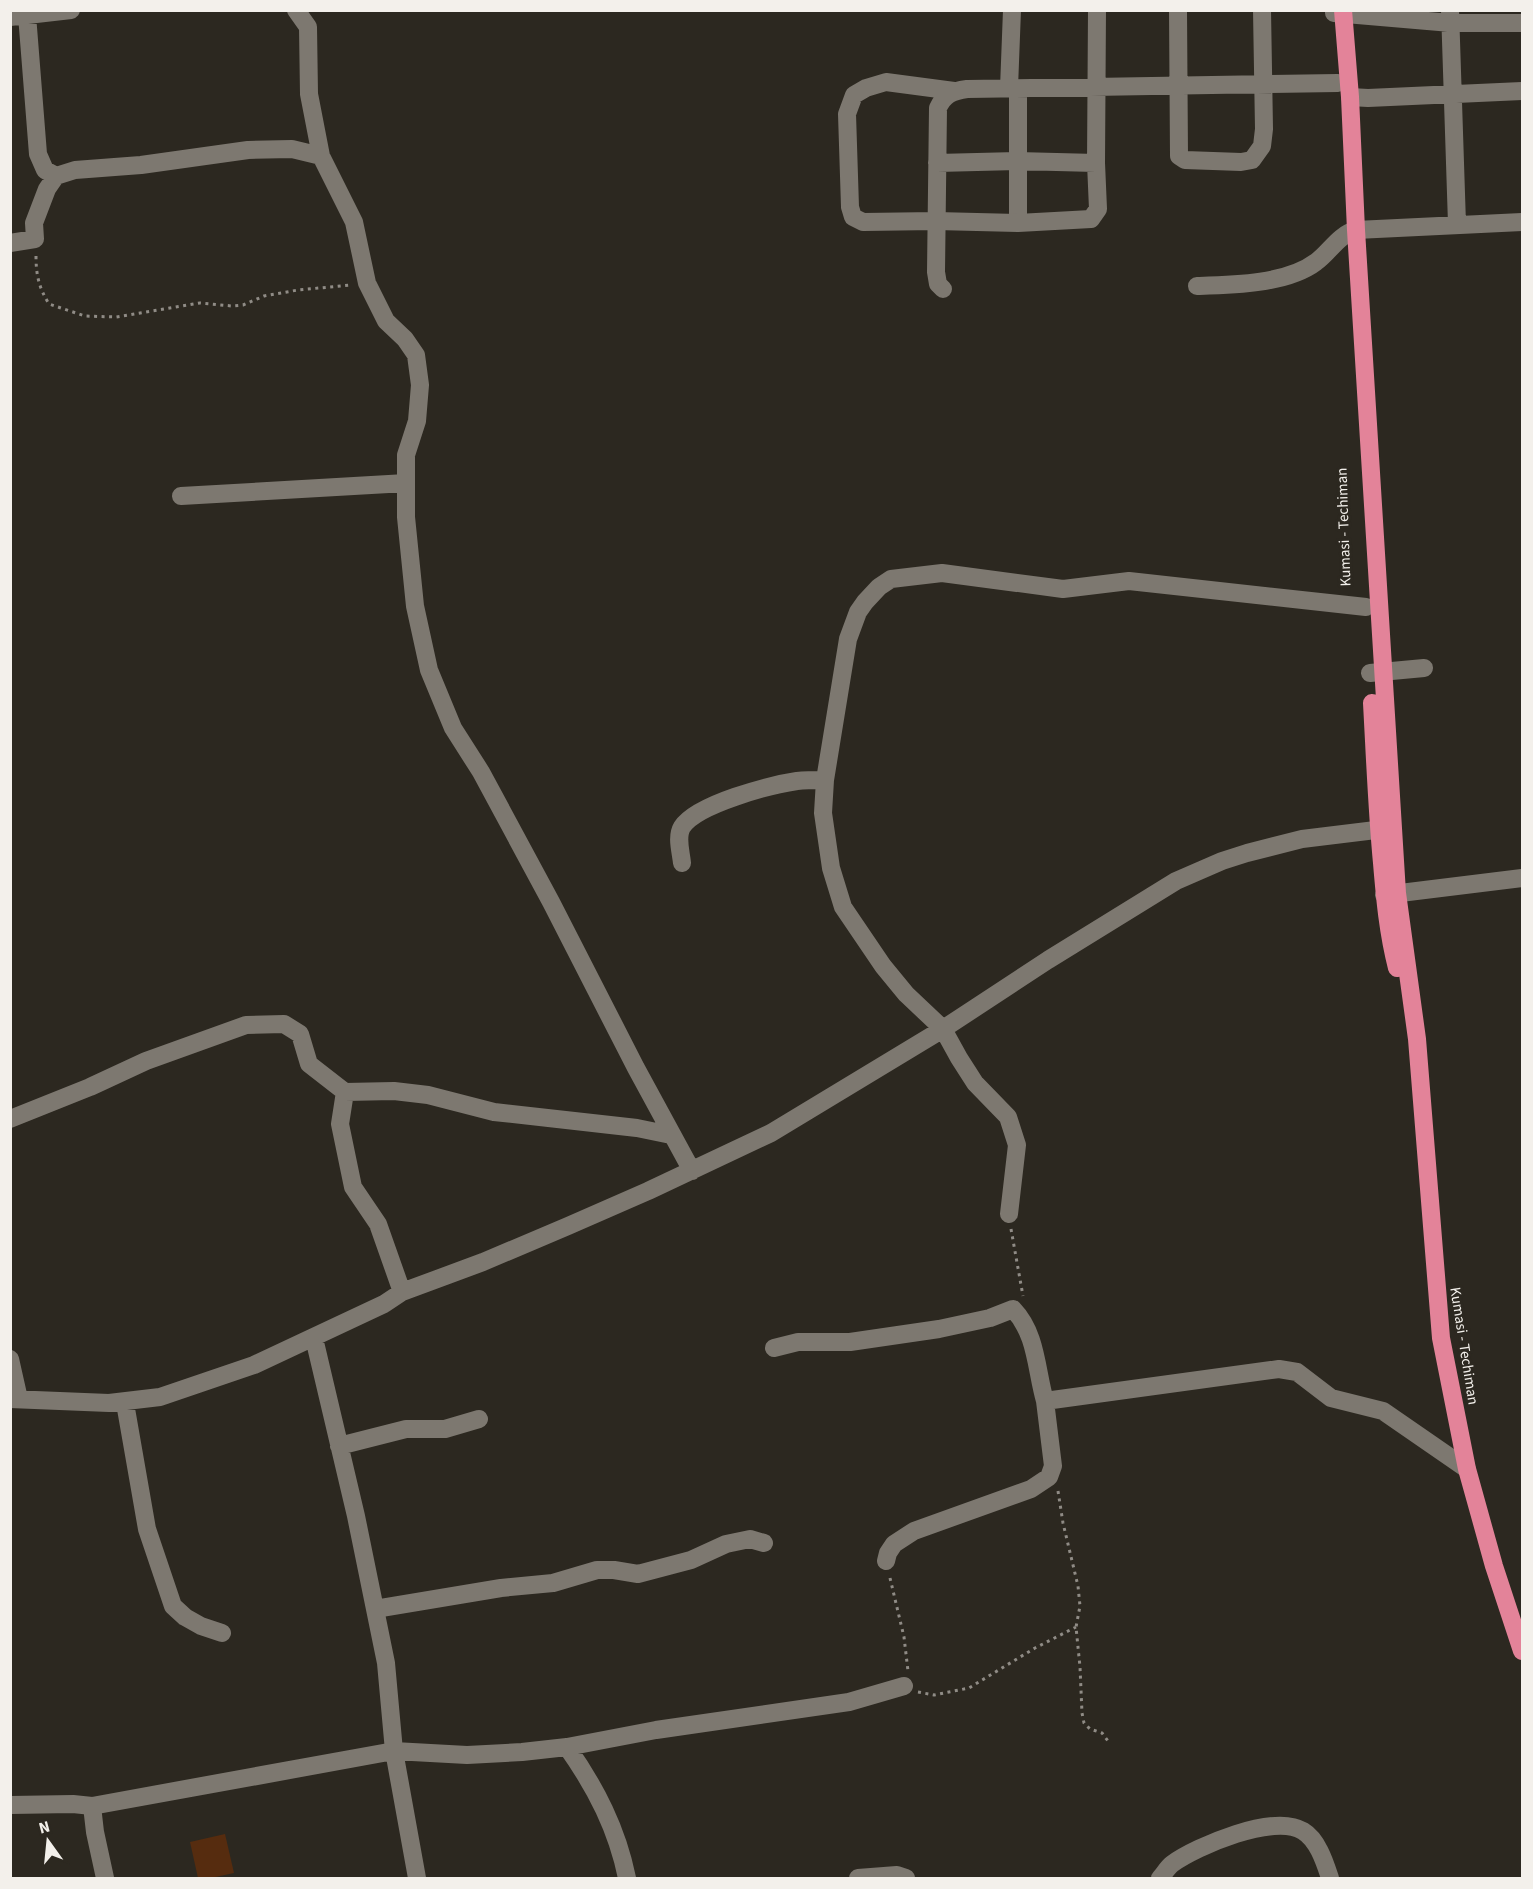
<svg xmlns="http://www.w3.org/2000/svg" width="1533" height="1889" font-family="'Source Sans 3',sans-serif">
<style>
.building{fill:#562c0f}
.lines{fill:none;stroke-linecap:round;stroke-linejoin:round}
.path{stroke:#908c86;stroke-width:3;stroke-dasharray:3 4.5;stroke-linecap:butt}
.minor{stroke:#7d7870;stroke-width:18}
.highway{stroke:#e38399;stroke-width:18}
.labels{text-anchor:middle;dominant-baseline:central;stroke-width:6;stroke-linejoin:round;paint-order:stroke}
.street-label{font-size:15px;fill:#f3f0eb;stroke:#2c2820}
</style>
<rect width="100%" height="100%" fill="#2c2820"/>
<path class="building" d="M 225,1834 L 234,1873 L 211,1878 L 198,1878 L 190,1842 Z"/>
<g class="lines">
<path class="path" d="M 36,256 C 36,275 39,288 49,304 L 85,316 L 116,317 L 200,303 L 232,306 L 243,305 L 264,296 L 298,290 L 351,285
M 1011,1229 L 1023,1296
M 1058,1491 L 1063,1523 L 1078,1586 L 1080,1606 L 1076,1627 L 1080,1667 L 1082,1713 L 1084,1723 L 1090,1729 L 1102,1733 L 1108,1741
M 890,1578 L 904,1637 L 908,1671
M 918,1692 L 934,1695 L 969,1688 L 1035,1648 L 1076,1627"/>
<path class="minor" d="M 296,10 L 308,27 L 309,94 L 321,156 L 354,222 L 367,283 L 386,321 L 405,339 L 416,355 L 420,385 L 417,421 L 406,455 L 406,517 L 415,606 L 429,670 L 453,728 L 481,772 L 551,902 L 636,1068 L 692,1171
M 1178,10 L 1179,156 L 1185,160 L 1241,162 L 1252,160 L 1262,146 L 1264,129 L 1262,10
M 1450,10 L 1457,224
M 1334,13 L 1451,23 L 1522,23
M 27,15 L 38,154 L 45,170 L 56,176
M 10,17 L 71,10
M 1009,88 L 1012,10
M 1018,88 L 1018,223
M 954,91 L 886,82 L 866,88 L 854,95 L 847,114 L 850,207 L 853,217 L 863,222 L 936,221 L 1018,223 L 1091,219 L 1098,209 L 1096,163 L 1097,10
M 1350,97 L 1368,98 L 1522,91
M 937,163 L 1017,161 L 1096,163
M 10,243 L 35,239 L 34,223 L 47,189 L 56,176 L 75,170 L 141,165 L 248,150 L 292,149 L 321,156
M 1197,286 C 1233,285 1287,284 1316,262 C 1330,252 1338,235 1356,230 L 1522,222
M 943,289 L 938,284 L 936,272 L 938,108 C 944,95 952,91 967,89 L 1338,83
M 181,496 L 406,483
M 1370,673 L 1424,668
M 682,863 C 681,852 676,837 682,827 C 697,804 770,785 797,781 C 806,780 816,780 825,780
M 1384,895 L 1522,878
M 10,1119 L 90,1087 L 146,1061 L 246,1025 L 284,1024 L 300,1034 L 309,1064 L 345,1092
M 1009,1214 L 1017,1145 L 1008,1117 L 975,1083 L 959,1058 L 943,1029 L 906,994 L 883,966 L 843,907 L 831,868 L 823,813 L 825,780 L 848,639 L 858,612 L 865,602 L 879,587 L 891,579 L 942,573 L 1063,589 L 1129,581 L 1366,607
M 402,1292 L 378,1224 L 353,1187 L 340,1124 L 345,1092 L 394,1091 L 428,1095 L 494,1112 L 637,1128 L 671,1135
M 314,1338 L 356,1516 L 386,1663 L 394,1751 L 417,1878
M 774,1348 L 798,1342 L 850,1342 L 939,1329 L 990,1318 L 1013,1309 C 1037,1334 1036,1370 1045,1401
M 10,1359 L 19,1399
M 10,1399 L 109,1403 L 160,1397 L 254,1365 L 384,1304 L 402,1292 L 483,1262 L 568,1226 L 648,1191 L 771,1133 L 943,1029 L 1048,960 L 1176,881 L 1222,861 L 1247,853 L 1302,839 L 1392,828
M 125,1403 L 147,1529 L 173,1606 L 185,1617 L 201,1626 L 222,1633
M 339,1446 L 406,1429 L 445,1429 L 479,1419
M 886,1561 L 888,1553 L 894,1544 L 914,1531 L 1031,1489 L 1049,1477 L 1053,1466 L 1045,1401 L 1279,1369 L 1297,1372 L 1331,1398 L 1383,1411 L 1467,1469
M 375,1609 L 501,1588 L 553,1583 L 597,1570 L 614,1570 L 638,1574 L 691,1560 L 726,1544 L 750,1539 L 764,1543
M 567,1747 C 596,1788 617,1829 627,1878
M 10,1805 L 73,1804 L 92,1806 L 394,1751 L 467,1755 L 522,1752 L 567,1747 L 656,1730 L 849,1702 L 904,1686
M 92,1806 L 95,1832 L 105,1878
M 858,1878 L 897,1875 L 906,1878
M 1160,1878 C 1164,1874 1167,1868 1172,1864 C 1197,1846 1274,1813 1303,1831 C 1318,1840 1325,1863 1330,1878"/>
<path class="highway" d="M 1343,10 L 1350,97 L 1356,230 L 1397,893 L 1417,1039 L 1441,1338 L 1467,1469 L 1494,1566 L 1522,1651
M 1372,703 C 1375,757 1377,810 1382,863 C 1385,899 1388,933 1397,968"/>
</g>
<g class="labels">
<g class="street-label">
<text transform="translate(1344 527) rotate(-92)">Kumasi - Techiman</text>
<text transform="translate(1464 1346) rotate(81)">Kumasi - Techiman</text>
</g>
</g>
<rect width="1533" height="1889" fill="none" stroke="#f3f0eb" stroke-width="24"/>
<g transform="translate(48 1841) rotate(345)" stroke="#2c2820" stroke-width="4.5" paint-order="stroke">
<path d="M0-4.5L10 22L0 15L-10 22Z" fill="#f3f0eb"/>
<text y="-9" font-size="16" font-weight="bold" text-anchor="middle" fill="#f3f0eb">N</text>
</g>
</svg>
